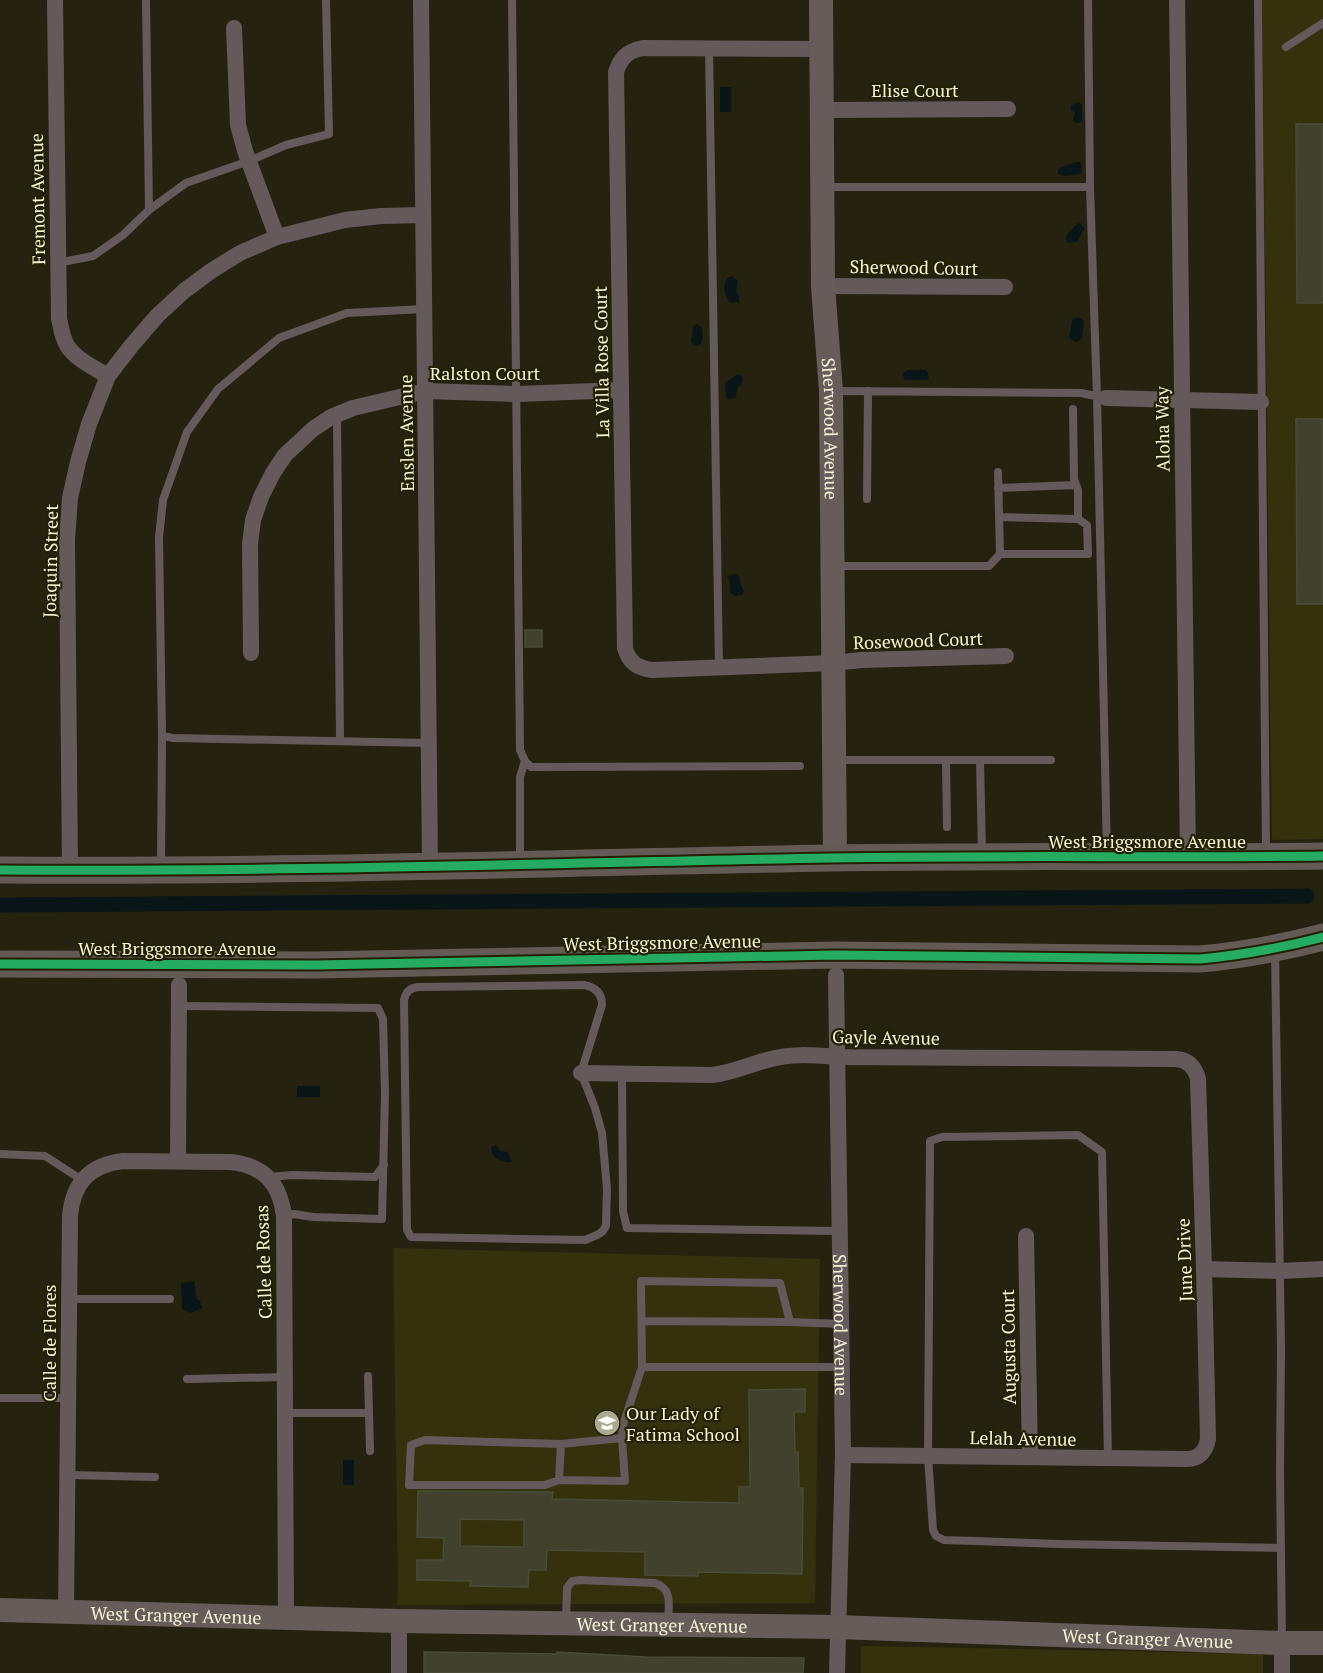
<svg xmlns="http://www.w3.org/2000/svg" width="1323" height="1673" font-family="'PT Serif',serif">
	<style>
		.built { fill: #34310d }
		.water { fill: #0a1518 }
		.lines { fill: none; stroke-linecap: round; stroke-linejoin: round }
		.canal { stroke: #0a1518; stroke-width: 15 }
		.building { fill: #40422d; stroke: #494c37; stroke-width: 1.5; fill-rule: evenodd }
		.lane { stroke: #645a5b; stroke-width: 8 }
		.street { stroke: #645a5b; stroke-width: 16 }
		.secondary { stroke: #665d5a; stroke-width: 24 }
		.primary { stroke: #635a56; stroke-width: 27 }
		.cycleway-casing { stroke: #232000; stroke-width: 13 }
		.cycleway { stroke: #26ab63; stroke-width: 9 }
		.labels { text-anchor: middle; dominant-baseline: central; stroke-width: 4.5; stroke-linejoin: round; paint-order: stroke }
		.street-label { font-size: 18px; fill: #f6f4d4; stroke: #232000 }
		.poi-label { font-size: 18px; fill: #f6f4d4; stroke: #232000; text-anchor: start }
	</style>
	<rect width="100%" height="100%" fill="#252310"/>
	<path class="built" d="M1262,0H1323V839L1272,840Z
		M393,1248L820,1259L815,1603L397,1605L398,1587Z
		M861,1646L1263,1654V1673H861Z"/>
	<path class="water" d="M720,87H731V112H720Z
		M1079,102L1082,105V121L1079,123H1075L1073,120L1075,112L1071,110V105Z
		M1076,162H1080L1082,166L1081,174L1064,176L1058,174V170L1060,168Z
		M1078,223L1082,225L1084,229L1078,241L1069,243L1067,242L1066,236Z
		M732,276L738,281L736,291L739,296V302L730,303C724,296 722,286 727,278Z
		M1078,317L1084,321L1082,338L1078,342C1067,340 1069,337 1071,328C1072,321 1071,319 1078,317Z
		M697,324C705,327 703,337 701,344L697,346L693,345L691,341L693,327Z
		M907,370H926L928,373L929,379L925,380H905L902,374Z
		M738,374L742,376L743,381L737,389L736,398L728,399L726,396L725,383Z
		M735,574C742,577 739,580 741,585C742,587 743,589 744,591L742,595L735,596L730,593V583L727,576Z
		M297,1086H320V1097H297Z
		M496,1145L500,1151L506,1152L507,1151L512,1162C502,1163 491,1159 491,1147Z
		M194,1281L197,1299L200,1301L202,1308L191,1313L182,1309L181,1283Z
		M343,1460H354V1485H343Z"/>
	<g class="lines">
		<path class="canal" d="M0,905L1307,896"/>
	</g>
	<path class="building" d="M1296,124H1323V303H1297Z
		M1296,419H1323V604H1297Z
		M525,630H542V647H525Z
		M805,1389V1412H794L795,1452H798L799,1488H803L802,1574L698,1572V1576L645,1575V1552L547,1550L546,1570H529L528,1587L470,1586L471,1581L417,1580V1560H443L444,1538L417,1537L418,1491L553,1492L552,1499L739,1503V1487H750L749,1390ZM460,1519L524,1520V1547L460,1546Z
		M424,1652L557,1654V1652L646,1657L804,1658L803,1673H424Z"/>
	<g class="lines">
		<path class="lane" d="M146,0L149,210L186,183L249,161L286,145L329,134L326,0
			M512,0L520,750L525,761L531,767L800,766
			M1088,0L1090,187L1097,397L1107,854
			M1258,0L1266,853
			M1286,47L1323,23
			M709,48L719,668
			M826,187H1090
			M57,263L93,256L123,235L149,210
			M424,309L347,313L279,338L218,389L187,432L163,500L159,537L162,735L172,738L428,743
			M834,391L1081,393L1100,397
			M337,415L340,741
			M998,488L1076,485
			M867,499L868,391
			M999,517L1078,519
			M1000,554H1088L1087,525L1078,519V490L1074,479L1073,409
			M835,566H989L1000,554L998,472
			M836,760H1051
			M946,760L947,827
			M980,760L982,852
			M520,862V777L525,761
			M161,866L162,735
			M1275,951L1281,1348L1280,1472L1282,1640
			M584,985C595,987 602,993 602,1005L581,1073L595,1108L602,1133L607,1189L606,1226L602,1232L597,1235L585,1240L411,1237L407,1230L404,1000C406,992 409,988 418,987Z
			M179,1006L378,1008L383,1019L385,1094L382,1219L313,1217L294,1214L284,1216
			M622,1074L623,1211L627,1228L840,1231
			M0,1154L45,1156L82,1180
			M269,1177L292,1175L375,1177L384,1165
			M69,1299H170
			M642,1321L790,1322
			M642,1367H842
			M368,1376L370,1451
			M187,1379L285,1377
			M0,1398H68
			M285,1413H369
			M622,1438L561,1444L425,1440L411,1445L409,1485H545L559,1480L625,1481L622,1438L623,1425L642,1367L641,1281L780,1283L790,1322L841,1324
			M1108,1458L1102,1152L1078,1135L942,1137L930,1141L928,1456L933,1530L936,1536L944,1540L1060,1544L1281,1548
			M68,1475L155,1477
			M559,1480L561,1444
			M566,1620L567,1588L572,1581L580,1580L655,1583C674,1590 668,1606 668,1622"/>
		<g class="street">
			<path d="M55,0L59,318C61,328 62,338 68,347C77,360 95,368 108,376"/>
			<path d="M421,0L430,866"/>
			<path d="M1177,0L1188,858"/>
			<path d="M234,28L238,125L245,151L277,237"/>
			<path d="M821,49L643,48C628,51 621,57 616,72L625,648C629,663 638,668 652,670L833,663L862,660L1006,656"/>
			<path d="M822,110L1008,109"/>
			<path d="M823,286L1005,287"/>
			<path d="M1106,398L1261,402"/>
			<path d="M251,653L250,544L253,520L261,497L273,473L285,455L313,429L331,417L353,408L425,391L517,394L621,390"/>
			<path d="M70,871L67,540L70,498L78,462L89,424L108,376L132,345L157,316L184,291L211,271L240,253L277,237L345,220L381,216L423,215"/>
			<path id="s1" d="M836,975L843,1455L837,1673"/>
			<path d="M581,1073L712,1075C731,1073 748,1065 767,1060C790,1053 813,1055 837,1057L1176,1059C1188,1060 1195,1067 1198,1079L1204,1269L1208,1439C1206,1451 1199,1459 1187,1459L843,1455"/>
			<path d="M178,1161L179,985"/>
			<path d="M1026,1236L1030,1457"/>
			<path d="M1204,1269L1280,1271L1323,1269"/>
			<path d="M66,1612L70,1216C73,1182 90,1165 123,1161L230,1162C263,1165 280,1183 284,1216L286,1619"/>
			<path d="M1282,1643V1673"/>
			<path d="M399,1673V1621"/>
		</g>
		<g class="secondary">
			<path id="s2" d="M821,0L823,286L831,391L835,858"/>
			<path id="s3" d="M0,1610L399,1621L837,1627L1282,1643H1323"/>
		</g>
		<path class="primary" d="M0,870C277,872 554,863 831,858C995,855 1159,858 1323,856
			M0,964L316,965L835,955L1200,959C1243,955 1281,948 1323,937"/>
		<g class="cycleway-casing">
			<path id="cycleway" d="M0,870C277,872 554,863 831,858C995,855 1159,858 1323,856
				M0,964L316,965L835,955L1200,959C1243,955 1281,948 1323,937"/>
		</g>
		<use href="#cycleway" class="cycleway"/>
	</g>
	<defs>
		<g id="school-disc" transform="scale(1.35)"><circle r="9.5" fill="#adab8f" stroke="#232000"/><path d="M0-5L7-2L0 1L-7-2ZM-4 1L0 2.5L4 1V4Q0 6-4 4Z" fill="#fff"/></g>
	</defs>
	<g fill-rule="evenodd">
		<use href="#school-disc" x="607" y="1423"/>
	</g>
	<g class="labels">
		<g class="street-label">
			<text x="915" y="90">Elise Court</text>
			<text transform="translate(37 199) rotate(-91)">Fremont Avenue</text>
			<text transform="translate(914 267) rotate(1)">Sherwood Court</text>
			<text transform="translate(601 362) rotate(-91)">La Villa Rose Court</text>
			<text x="485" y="373">Ralston Court</text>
			<text stroke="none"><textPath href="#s2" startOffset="429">Sherwood Avenue</textPath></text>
			<text transform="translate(1162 429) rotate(-91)">Aloha Way</text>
			<text transform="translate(406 433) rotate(-91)">Enslen Avenue</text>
			<text transform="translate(50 561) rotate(-89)">Joaquin Street</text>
			<text transform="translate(918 640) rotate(-2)">Rosewood Court</text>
			<text x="1147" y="841">West Briggsmore Avenue</text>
			<text transform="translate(662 942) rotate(-1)">West Briggsmore Avenue</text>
			<text x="177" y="948">West Briggsmore Avenue</text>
			<text transform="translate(886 1037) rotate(1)">Gayle Avenue</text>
			<text transform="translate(1184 1260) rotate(-92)">June Drive</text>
			<text transform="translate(263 1262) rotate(-92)">Calle de Rosas</text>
			<text stroke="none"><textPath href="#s1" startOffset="350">Sherwood Avenue</textPath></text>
			<text transform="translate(49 1343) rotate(-90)">Calle de Flores</text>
			<text transform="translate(1008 1347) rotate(-91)">Augusta Court</text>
			<text transform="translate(1023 1438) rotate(1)">Lelah Avenue</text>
			<text stroke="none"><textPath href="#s3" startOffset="176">West Granger Avenue</textPath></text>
			<text stroke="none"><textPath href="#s3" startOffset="662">West Granger Avenue</textPath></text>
			<text stroke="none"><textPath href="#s3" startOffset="1148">West Granger Avenue</textPath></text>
		</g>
		<g class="poi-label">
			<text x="626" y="1413">Our Lady of<tspan x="626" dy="21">Fatima School</tspan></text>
		</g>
	</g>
</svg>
